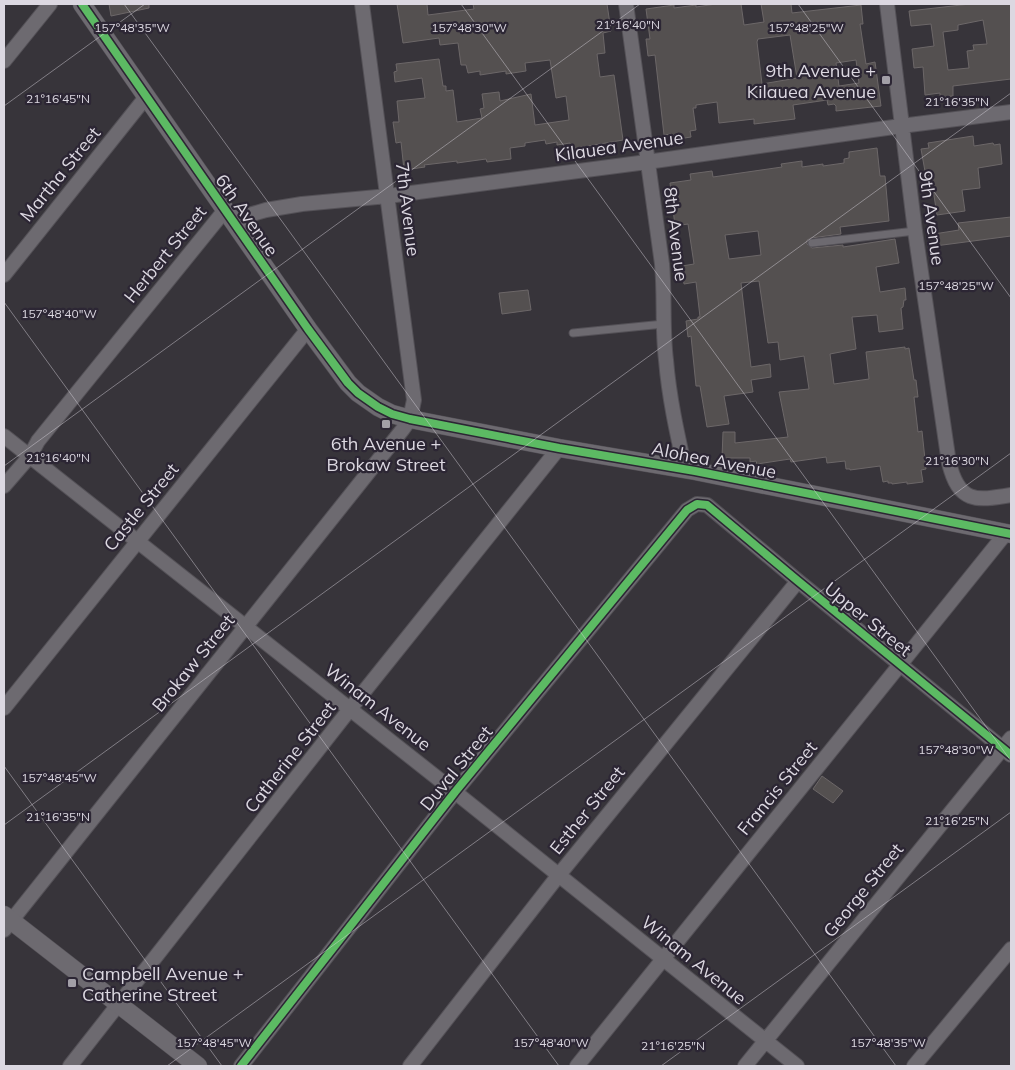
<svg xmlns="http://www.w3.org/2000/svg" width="1015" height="1070" font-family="Mulish,sans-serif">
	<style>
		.building { fill: #545050; stroke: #6c6768; fill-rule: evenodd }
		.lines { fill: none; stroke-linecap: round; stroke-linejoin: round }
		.service-casing { stroke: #545157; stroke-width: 9 }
		.minor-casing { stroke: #545157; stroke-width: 16 }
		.tertiary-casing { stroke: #545157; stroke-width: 19 }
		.service { stroke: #6d6a70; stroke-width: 7 }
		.minor { stroke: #6d6a70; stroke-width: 14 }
		.tertiary { stroke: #6d6a70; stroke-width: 18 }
		.cycleway-casing { stroke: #2c2634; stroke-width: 11 }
		.cycleway { stroke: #5cba63; stroke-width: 8 }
		.ticks { fill: none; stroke: #dcd8e1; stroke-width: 1; stroke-opacity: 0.45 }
		.poi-dot { fill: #a29fa7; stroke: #2c2634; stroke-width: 2 }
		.labels { text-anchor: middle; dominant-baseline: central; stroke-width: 4.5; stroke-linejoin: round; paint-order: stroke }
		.poi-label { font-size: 18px; fill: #dcd8e1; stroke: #2c2634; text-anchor: end }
		.street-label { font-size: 18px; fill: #dcd8e1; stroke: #2c2634 }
		.ticks-label { font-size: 12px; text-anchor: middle; fill: #dcd8e1; stroke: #2c2634; stroke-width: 4.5; stroke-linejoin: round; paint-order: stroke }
	</style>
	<rect width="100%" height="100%" fill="#37343a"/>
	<path class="building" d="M109,4H149V8L111,16Z
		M397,4H427L428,15L474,9L473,4H607L611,31L603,33L605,53L597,54L600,77L614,75L623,140L571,149L570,143L557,145V142L546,144L545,140L525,143V146L510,148L511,159L487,162L486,159L457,163V161L424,165L425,167L404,170L401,142L396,143L393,122H399L397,101L425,98L422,78L395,82L394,72L397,71L396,64L439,59L443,86H446V91L453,90L457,122L482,118L480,109L484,108L482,94L499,92L500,101L531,94L535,125L569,120L566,96L556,98L550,60L525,63L526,71L506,74V71L480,75V71L468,73L466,65H461L458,43L440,45L439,38L403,43Z
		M716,4H741L744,25L764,22L761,4H791L792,13L861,5L863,24H860L866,64L875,62L881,106L836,111V106L834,104L828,105L827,100L793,105L795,119L754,124V119L719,123L717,102L696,105V108H693L696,130L690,131L691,137L672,140L671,134L664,135L655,55L648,56L646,39H650L646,9L674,5V8L696,5V7ZM790,35L797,78L762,84L757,42L758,39ZM856,60L859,83L839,86L836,63Z
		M970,4H1011V79L953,86V96L940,97V93L925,95L923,67L914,68L912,49L934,46L931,24L911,26L909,11ZM983,20L987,44L973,45L974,50L967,51L969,68L948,70L943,32L958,30V25Z
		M973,136L974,146L993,143L994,145L1000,144L1002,164L978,168L980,188L962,190L965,211L937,215L933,189L931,190V187L928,188L921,149L929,148L928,143Z
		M877,148L880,176H885L889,221L840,227L841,234L811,238L807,240V244L812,248L843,245V247L895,239L899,263L876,267L880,292L905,288L906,300H904L903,307L901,308L903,329L879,332L877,315L852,317L856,349L830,354L834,384L869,379L866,352L905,347V349L909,348L914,380H916L918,397H914L918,432L922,431L926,469L921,470L923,482L907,484V482L892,484V483H888V481L883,482L880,466L850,470V469H846L845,461L827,463L826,457L791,462L790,459L757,464L756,461L750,462V458H722L723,432H735V443L788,437L779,392L809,389L804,356L780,360L778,342L768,343L759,281L741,283L751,367L770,364L771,377L751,380L753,392L724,396L729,424L707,427L700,386H696L691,336L688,337L686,321L698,319V317H700L696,282L684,284L682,266L694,264L688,224L675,226L670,183L691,180L690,174L712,171L713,177L782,167L781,164L802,161V167L823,164V166L844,163V159L849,158V152ZM758,231L761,255L729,259L725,235Z
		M1011,217V236L935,246L934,234L959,230L958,223Z
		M528,290L531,310L502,314L499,293Z
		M822,776L843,791L833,803L813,789Z"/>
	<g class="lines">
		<g class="service-casing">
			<path id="service" d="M812,243L915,231
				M573,333L664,324"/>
		</g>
		<g class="minor-casing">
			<path id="minor" d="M626,4L662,264C665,296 662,328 666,360C669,397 677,433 685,469
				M887,4L915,231L949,463C959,503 975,501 1011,495
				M4,61L50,4
				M232,220L266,210L302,204L388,196L647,162L901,126L1011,112
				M4,275L146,97
				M4,436L455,792L797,1066
				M4,486L30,456L38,441L225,210
				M4,708L308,329
				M4,930L403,429L410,419L414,400L362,4
				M70,1066L350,709L559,448
				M241,1066L455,792L687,510L697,504L707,505L798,581L1011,755
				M410,1066L558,876L798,581
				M577,1066L1006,533
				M745,1066L1011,738
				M914,1066L1011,949"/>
		</g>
		<g class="tertiary-casing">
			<path id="tertiary" d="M82,4L308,329L348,383L358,393L378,407L392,414L410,419L559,448L695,471L1011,534
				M4,915L198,1066"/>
		</g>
		<use href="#service" class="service"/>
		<use href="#minor" class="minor"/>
		<use href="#tertiary" class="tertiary"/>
		<g class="cycleway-casing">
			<path id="cycleway" d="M82,4L308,329L348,383L358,393L378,407L392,414L410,419L559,448L695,471L1011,534
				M241,1066L455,792L687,510L697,504L707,505L798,581L1011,755"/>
		</g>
		<use href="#cycleway" class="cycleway"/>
	</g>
	<path class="ticks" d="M124,4L896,1066M461,4L1011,761M798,4L1011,298M4,106L145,4M4,302L559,1066M4,466L640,4M4,766L222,1066M4,825L1011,93M167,1066L1011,453M661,1066L1011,812"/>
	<g class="poi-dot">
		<rect x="881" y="75" width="10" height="10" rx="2.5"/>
		<rect x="381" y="419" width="10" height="10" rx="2.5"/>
		<rect x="67" y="978" width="10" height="10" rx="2.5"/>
	</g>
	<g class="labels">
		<g class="poi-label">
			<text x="876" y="70">9th Avenue +<tspan x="876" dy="21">Kilauea Avenue</tspan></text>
			<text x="386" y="443" text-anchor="middle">6th Avenue +<tspan x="386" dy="21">Brokaw Street</tspan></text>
			<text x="82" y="973" text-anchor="start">Campbell Avenue +<tspan x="82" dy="21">Catherine Street</tspan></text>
		</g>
		<g class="street-label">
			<text transform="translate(619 146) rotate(-8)">Kilauea Avenue</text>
			<text transform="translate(60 174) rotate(-51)">Martha Street</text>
			<text transform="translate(408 209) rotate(83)">7th Avenue</text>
			<text transform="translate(247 215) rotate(55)">6th Avenue</text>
			<text transform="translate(932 218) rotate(82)">9th Avenue</text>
			<text transform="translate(676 234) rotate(83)">8th Avenue</text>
			<text transform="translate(165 254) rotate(-51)">Herbert Street</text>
			<text transform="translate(714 460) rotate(11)">Alohea Avenue</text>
			<text transform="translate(141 507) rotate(-51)">Castle Street</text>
			<text transform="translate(868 619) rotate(39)">Upper Street</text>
			<text transform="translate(193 663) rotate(-51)">Brokaw Street</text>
			<text transform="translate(378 707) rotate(38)">Winam Avenue</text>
			<text transform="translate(290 757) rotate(-52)">Catherine Street</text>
			<text transform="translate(456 768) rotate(-51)">Duval Street</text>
			<text transform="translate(777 788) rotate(-51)">Francis Street</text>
			<text transform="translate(587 810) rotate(-51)">Esther Street</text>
			<text transform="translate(863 890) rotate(-51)">George Street</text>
			<text transform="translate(694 960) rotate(39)">Winam Avenue</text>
		</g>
	</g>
	<g class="ticks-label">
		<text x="628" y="29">21°16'40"N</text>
		<text x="132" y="32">157°48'35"W</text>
		<text x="469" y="32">157°48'30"W</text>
		<text x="806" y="32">157°48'25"W</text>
		<text x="58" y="103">21°16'45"N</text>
		<text x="957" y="106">21°16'35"N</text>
		<text x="956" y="290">157°48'25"W</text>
		<text x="59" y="318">157°48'40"W</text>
		<text x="58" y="462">21°16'40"N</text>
		<text x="957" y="465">21°16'30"N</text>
		<text x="956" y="754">157°48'30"W</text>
		<text x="59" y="782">157°48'45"W</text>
		<text x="58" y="821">21°16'35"N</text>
		<text x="957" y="825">21°16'25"N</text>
		<text x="214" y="1047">157°48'45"W</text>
		<text x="551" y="1047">157°48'40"W</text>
		<text x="888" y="1047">157°48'35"W</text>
		<text x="673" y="1050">21°16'25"N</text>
	</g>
	<rect width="1015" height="1070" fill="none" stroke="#dcd8e1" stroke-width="10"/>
</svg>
